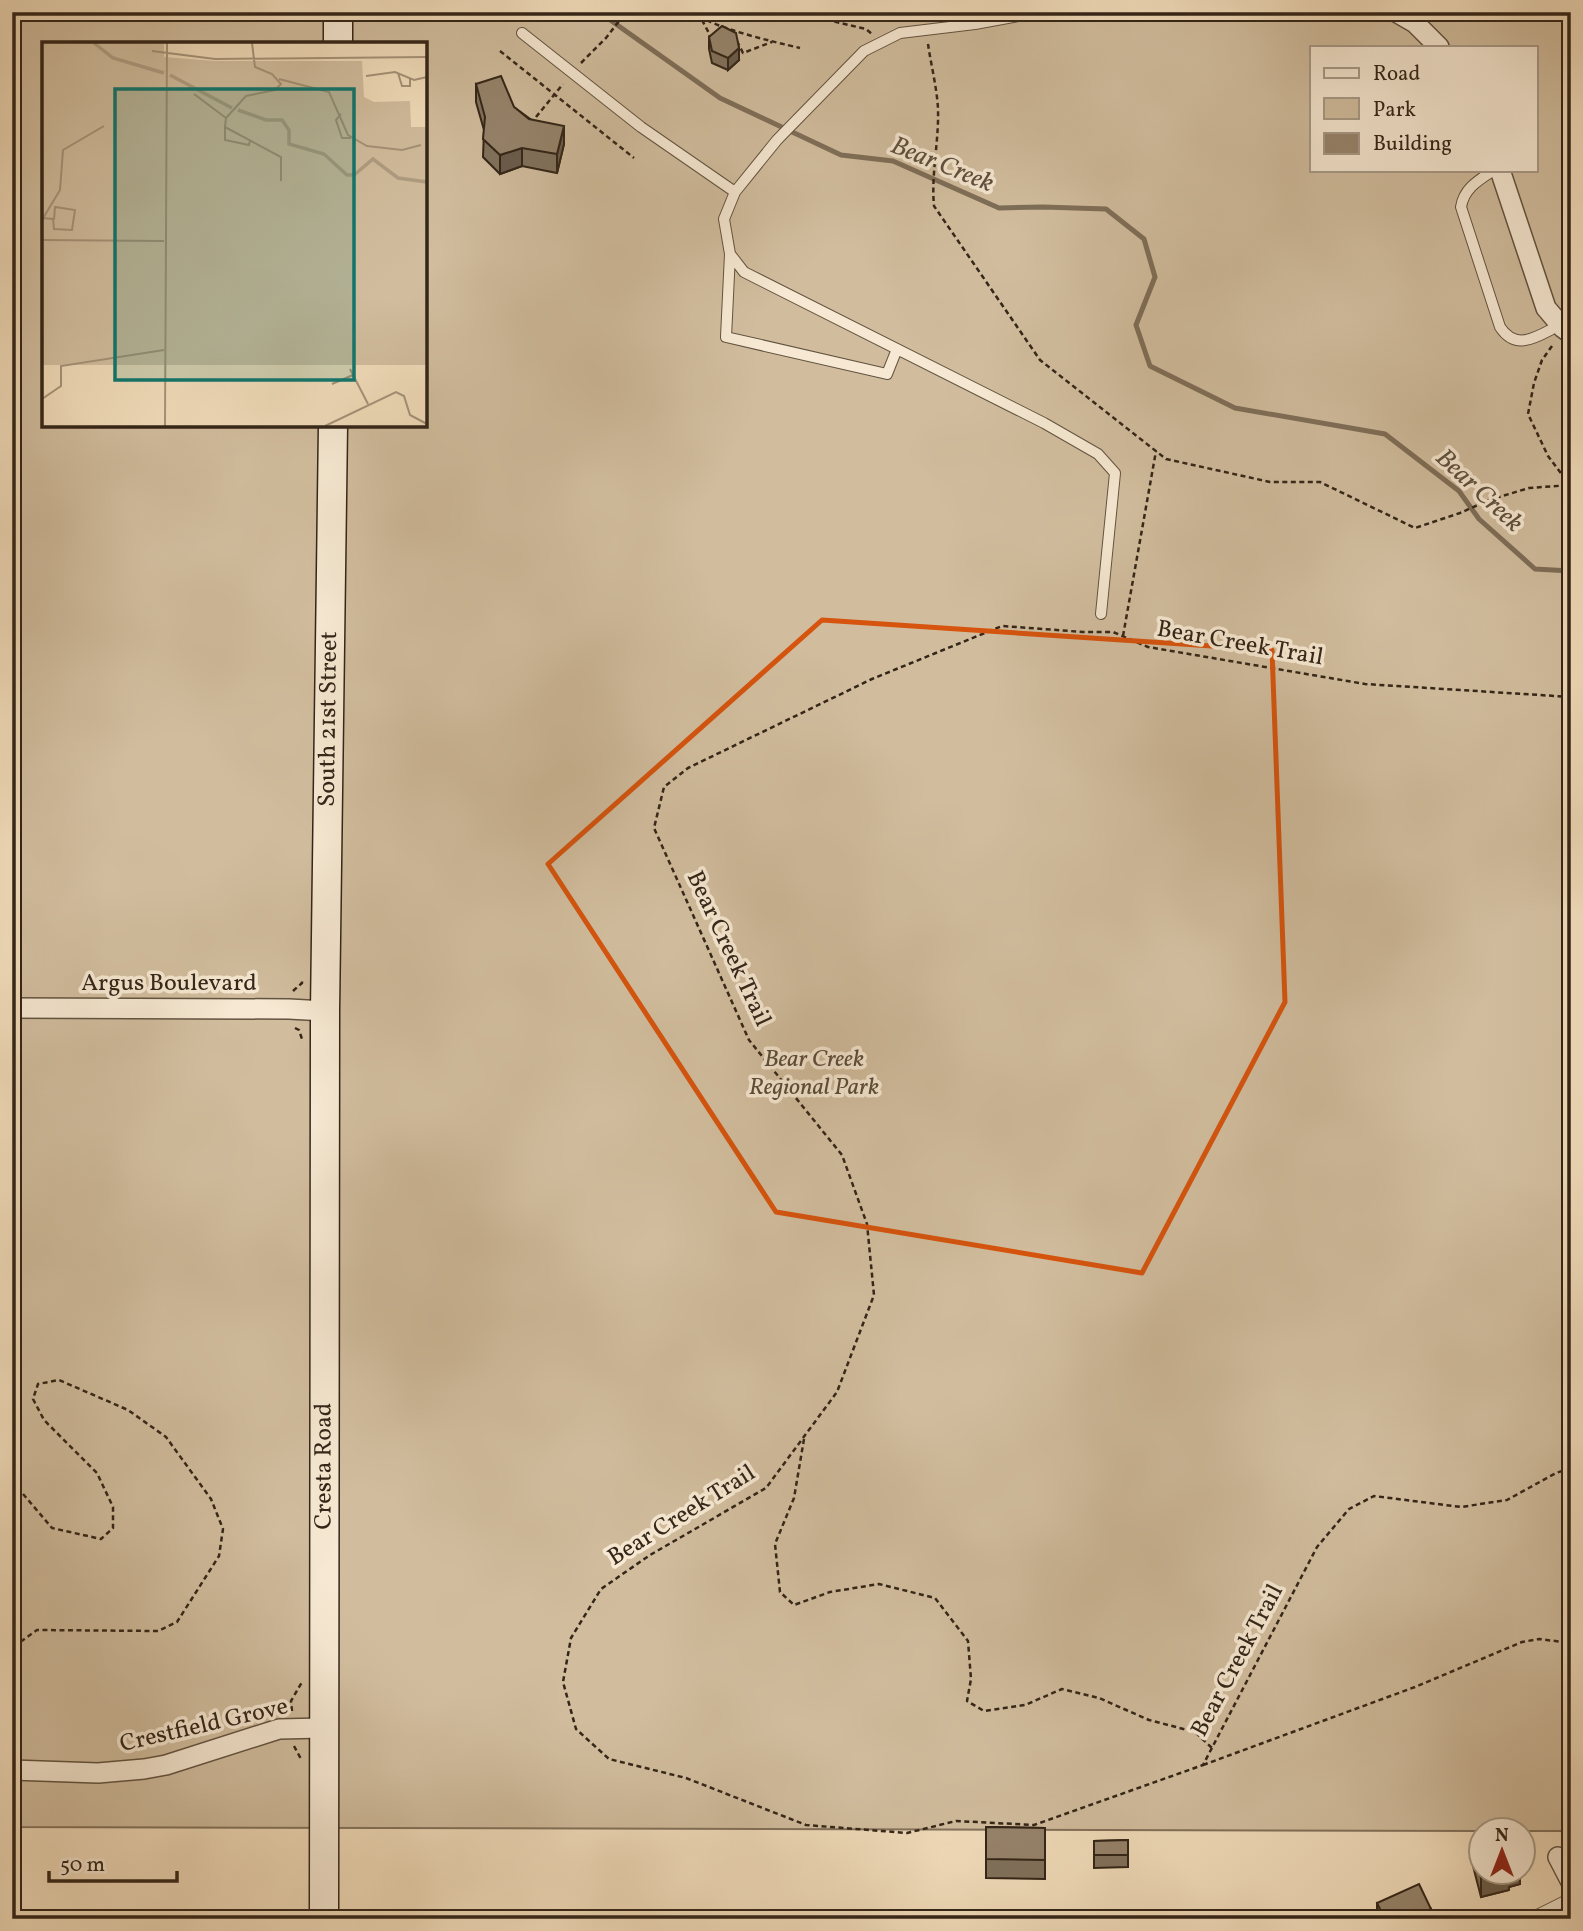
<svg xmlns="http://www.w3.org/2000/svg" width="1583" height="1931" font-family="Vollkorn,serif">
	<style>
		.green { fill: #d1bd9e; stroke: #82715b; stroke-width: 2; fill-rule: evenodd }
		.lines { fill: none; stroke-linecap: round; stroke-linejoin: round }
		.stream { stroke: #7e6e58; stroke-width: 5 }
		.lane-casing { stroke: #625340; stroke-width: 12 }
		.street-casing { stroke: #625340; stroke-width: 22 }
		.secondary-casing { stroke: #332518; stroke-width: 31 }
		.path { stroke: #332518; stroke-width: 2.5; stroke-dasharray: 5 3.5; stroke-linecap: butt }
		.lane { stroke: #f6e8d2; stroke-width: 10 }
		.street { stroke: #f6e8d2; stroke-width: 19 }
		.secondary { stroke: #f6e8d2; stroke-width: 28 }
		.wall { fill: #81725d; stroke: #332518; stroke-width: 2 }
		.shaded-wall { fill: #695c4c; stroke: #332518; stroke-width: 2 }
		.building { fill: #96846c; stroke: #332518; stroke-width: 2 }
		.marked { fill: none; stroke: #d6540d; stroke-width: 5; stroke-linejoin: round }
		.labels { text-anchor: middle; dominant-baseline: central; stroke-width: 7; stroke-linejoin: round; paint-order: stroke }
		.street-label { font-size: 24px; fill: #332518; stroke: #f6e8d2 }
		.park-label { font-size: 24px; font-style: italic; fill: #5a4b3a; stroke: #f6e8d2 }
		.water-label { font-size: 26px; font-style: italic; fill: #5f4f3d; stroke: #f6e8d2 }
		.inset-river { fill: none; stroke: #b09e83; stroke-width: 3.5 }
		.inset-road { fill: none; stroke: #a59379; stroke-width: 2 }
		.view { fill: #0f766e; fill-opacity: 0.15; stroke: #0f766e; stroke-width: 3.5 }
		.inset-edge { fill: none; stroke: #332518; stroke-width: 3.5 }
	</style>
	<rect width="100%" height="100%" fill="#f1dcba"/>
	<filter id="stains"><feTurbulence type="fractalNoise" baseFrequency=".00286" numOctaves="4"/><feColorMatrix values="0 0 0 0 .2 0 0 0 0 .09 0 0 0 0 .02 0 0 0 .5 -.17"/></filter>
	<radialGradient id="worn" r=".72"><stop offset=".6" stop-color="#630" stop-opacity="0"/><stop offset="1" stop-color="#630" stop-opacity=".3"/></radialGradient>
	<path class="green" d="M12,12H1571V1831H1524V1829H1482L1481,1831L12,1827ZM44,44H425V425H44ZM1312,47H1536V170H1312Z"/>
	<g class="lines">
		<path class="stream" d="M599,12L720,98L841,155L893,161L999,208L1043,207L1106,209L1144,239L1155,277L1136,325L1150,366L1235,408L1385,434L1459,491L1479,519L1535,569L1571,571"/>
		<g class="lane-casing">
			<path id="lane" d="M522,33L641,127L735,192
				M1494,170C1479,180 1464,188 1461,207L1500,327C1517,353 1539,335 1560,325
				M730,254L724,219L735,192L777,140L864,51L900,33L975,24L1040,12
				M897,349L887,374L726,337L730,254L744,272L1044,423L1098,454L1115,473L1101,614
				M1529,1919L1571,1898"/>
		</g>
		<g class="street-casing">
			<path id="street" d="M1396,12L1415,23L1439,47
				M1500,170L1546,308L1563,328L1571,334
				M12,1008L289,1009L325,1011
				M12,1770L98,1773L144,1769L166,1765L279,1729L323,1728
				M1558,1857L1571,1882"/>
		</g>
		<g class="secondary-casing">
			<g id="secondary">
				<path d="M338,44V12"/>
				<path id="s1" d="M324,1919L325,1011L333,425"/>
			</g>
		</g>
		<path class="path" d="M692,12C716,29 771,41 800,48
			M793,12L866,29L872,34
			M702,20L712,39
			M737,41L743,53L772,42
			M928,44C931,65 937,88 938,109C939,142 931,174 934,206L1040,360L1166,459L1270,482H1320L1415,528L1460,513L1489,500L1529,488L1571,485
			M500,51L634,158
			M581,63L606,38L626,12
			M536,117L563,84
			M1552,346L1542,360L1534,383L1528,414L1548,456L1569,484
			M1123,636L1156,451
			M1571,697L1365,684L1148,647L1113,632H1083L1002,626L872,679L688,768L664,787L654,828L749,1040L842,1155L867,1224L874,1295L837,1392L766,1488L650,1555L601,1589L571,1638L563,1682L576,1729L609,1759L686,1778L806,1825L907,1833L956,1821L1034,1825L1203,1765L1317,1547L1349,1509L1374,1496L1461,1507L1507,1500L1556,1473L1571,1468
			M293,991L302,983V981
			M295,1028L299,1030L302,1039
			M804,1439L794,1498L775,1544L780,1592L794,1605L830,1592L879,1584L935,1598L968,1641L971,1679L967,1701L984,1711L1025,1705L1062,1689L1099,1698L1149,1720L1195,1732L1212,1748
			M12,1481L52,1528L101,1539L113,1528V1507L97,1473L44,1420L33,1399L38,1384L59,1380L128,1410L166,1437L211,1499L223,1529L219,1556L177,1622L158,1631L37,1630L16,1645L12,1652
			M292,1711L291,1701L302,1682
			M294,1746L301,1759
			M1203,1765L1415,1687L1522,1642L1539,1639L1571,1643"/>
		<use href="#lane" class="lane"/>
		<use href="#street" class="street"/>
		<use href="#secondary" class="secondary"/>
	</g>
	<path class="wall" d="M709,37L739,60L728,70L712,63L709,49Z
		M476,84L514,107L564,144L557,173L522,166L500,174L483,157L484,130L476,102Z
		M986,1827L1045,1828V1879L986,1878Z
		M1128,1840V1867L1094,1868V1841Z
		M1472,1843L1520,1872V1884L1509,1887V1890L1481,1897L1472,1862Z
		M1377,1903L1431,1919L1377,1917Z"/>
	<path class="shaded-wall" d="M739,48V60L728,70V58Z
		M564,126V144L557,173V154Z
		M522,148V166L500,174V155Z
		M1507,1872H1520V1884L1509,1887V1890L1481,1897V1878Z
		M1431,1909V1919H1409Z"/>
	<path class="building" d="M722,26L736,33L739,48L728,58L712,51L709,37Z
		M501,76L514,107L529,119L564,126L557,154L522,148L500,155L483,139L485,117L476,84Z
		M986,1827L1045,1828V1860L986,1859Z
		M1128,1840V1855H1094V1841Z
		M1481,1841V1872H1507L1481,1878L1472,1843Z
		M1419,1884L1431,1909L1409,1919H1376V1918L1383,1915L1377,1903Z"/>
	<path class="marked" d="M822,620L1272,650L1285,1002L1142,1273L776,1212L548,864Z"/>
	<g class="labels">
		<g class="street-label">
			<text transform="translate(1240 644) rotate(10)">Bear Creek Trail</text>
			<text stroke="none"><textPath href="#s1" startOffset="1200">South 21st Street</textPath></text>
			<text transform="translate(728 949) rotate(65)">Bear Creek Trail</text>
			<text x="169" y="984">Argus Boulevard</text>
			<text stroke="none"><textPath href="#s1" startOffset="453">Cresta Road</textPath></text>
			<text transform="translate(682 1516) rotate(-32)">Bear Creek Trail</text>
			<text transform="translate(1238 1661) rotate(-62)">Bear Creek Trail</text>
			<text transform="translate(204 1726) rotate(-13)">Crestfield Grove</text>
		</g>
		<g class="park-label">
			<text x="814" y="1060">Bear Creek<tspan x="814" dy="28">Regional Park</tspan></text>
		</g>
		<g class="water-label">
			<text transform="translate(942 165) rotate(22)">Bear Creek</text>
			<text transform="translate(1479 491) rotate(43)">Bear Creek</text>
		</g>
	</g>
	<g transform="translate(42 42)">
		<rect width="385" height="385" fill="#f1dcba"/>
		<path d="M0,1H122V15L173,19H320L322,55L332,60L368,59L369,85H385V323H0Z" fill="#d1bd9e"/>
		<path class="inset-river" d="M52,1L71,16L122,31M128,33L190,66M196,68L224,78H240L247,88V102L282,112L305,133H312L331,117L356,136L385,140"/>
		<path class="inset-road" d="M110,9L173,17L385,15M356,31L360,44H368V36M324,34L353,30L372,38L385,35M237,37L287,50L306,93L325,104L360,108L379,103M152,52L184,76M299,72L294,78L300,96H309M183,85L184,76L204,54L233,48L239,42L230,32L213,25L210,1M208,99L207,103L183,98V85L239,115V139M0,176L11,177L12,187L30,188L33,168L13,165L12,178M0,178L18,148L21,108L62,84M0,198L122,199M308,327L326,362M290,342L311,333M0,357L19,344V324L122,308M123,384L125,1M283,384L354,350L362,354L368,373L385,382"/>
		<path class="view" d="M73,47H312V338H73Z"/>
		<rect width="385" height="385" class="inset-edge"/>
	</g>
	<rect width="1583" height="1931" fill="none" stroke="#f1dcba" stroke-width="42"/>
	<rect x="14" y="14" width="1555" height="1903" fill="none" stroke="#332518" stroke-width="3.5"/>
	<rect x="21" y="21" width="1541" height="1889" fill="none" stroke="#332518" stroke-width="2"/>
	<rect x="1310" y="46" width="228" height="126" fill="#f6e8d2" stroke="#a89a88" stroke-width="2"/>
	<rect x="1324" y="68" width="35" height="10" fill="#f6e8d2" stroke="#a89a88" stroke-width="2"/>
	<text x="1373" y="80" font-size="21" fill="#332518">Road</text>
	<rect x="1324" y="98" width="35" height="21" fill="#d1bd9e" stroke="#a89a88" stroke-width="2"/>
	<text x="1373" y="116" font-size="21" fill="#332518">Park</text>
	<rect x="1324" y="133" width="35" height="21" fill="#96846c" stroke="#a89a88" stroke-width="2"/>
	<text x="1373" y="150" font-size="21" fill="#332518">Building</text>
	<g transform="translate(1502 1851)"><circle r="33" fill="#f6e8d2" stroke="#a89a88" stroke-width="2"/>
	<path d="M0-5L12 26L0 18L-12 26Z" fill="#8f2418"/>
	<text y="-10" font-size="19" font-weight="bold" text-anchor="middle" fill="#332518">N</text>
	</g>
	<path d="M49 1871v10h128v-10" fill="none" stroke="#332518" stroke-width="3.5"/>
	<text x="60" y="1871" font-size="21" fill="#332518" stroke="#f6e8d2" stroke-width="5" paint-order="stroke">50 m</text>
	<rect width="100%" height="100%" filter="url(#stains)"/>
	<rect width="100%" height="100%" fill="url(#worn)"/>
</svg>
